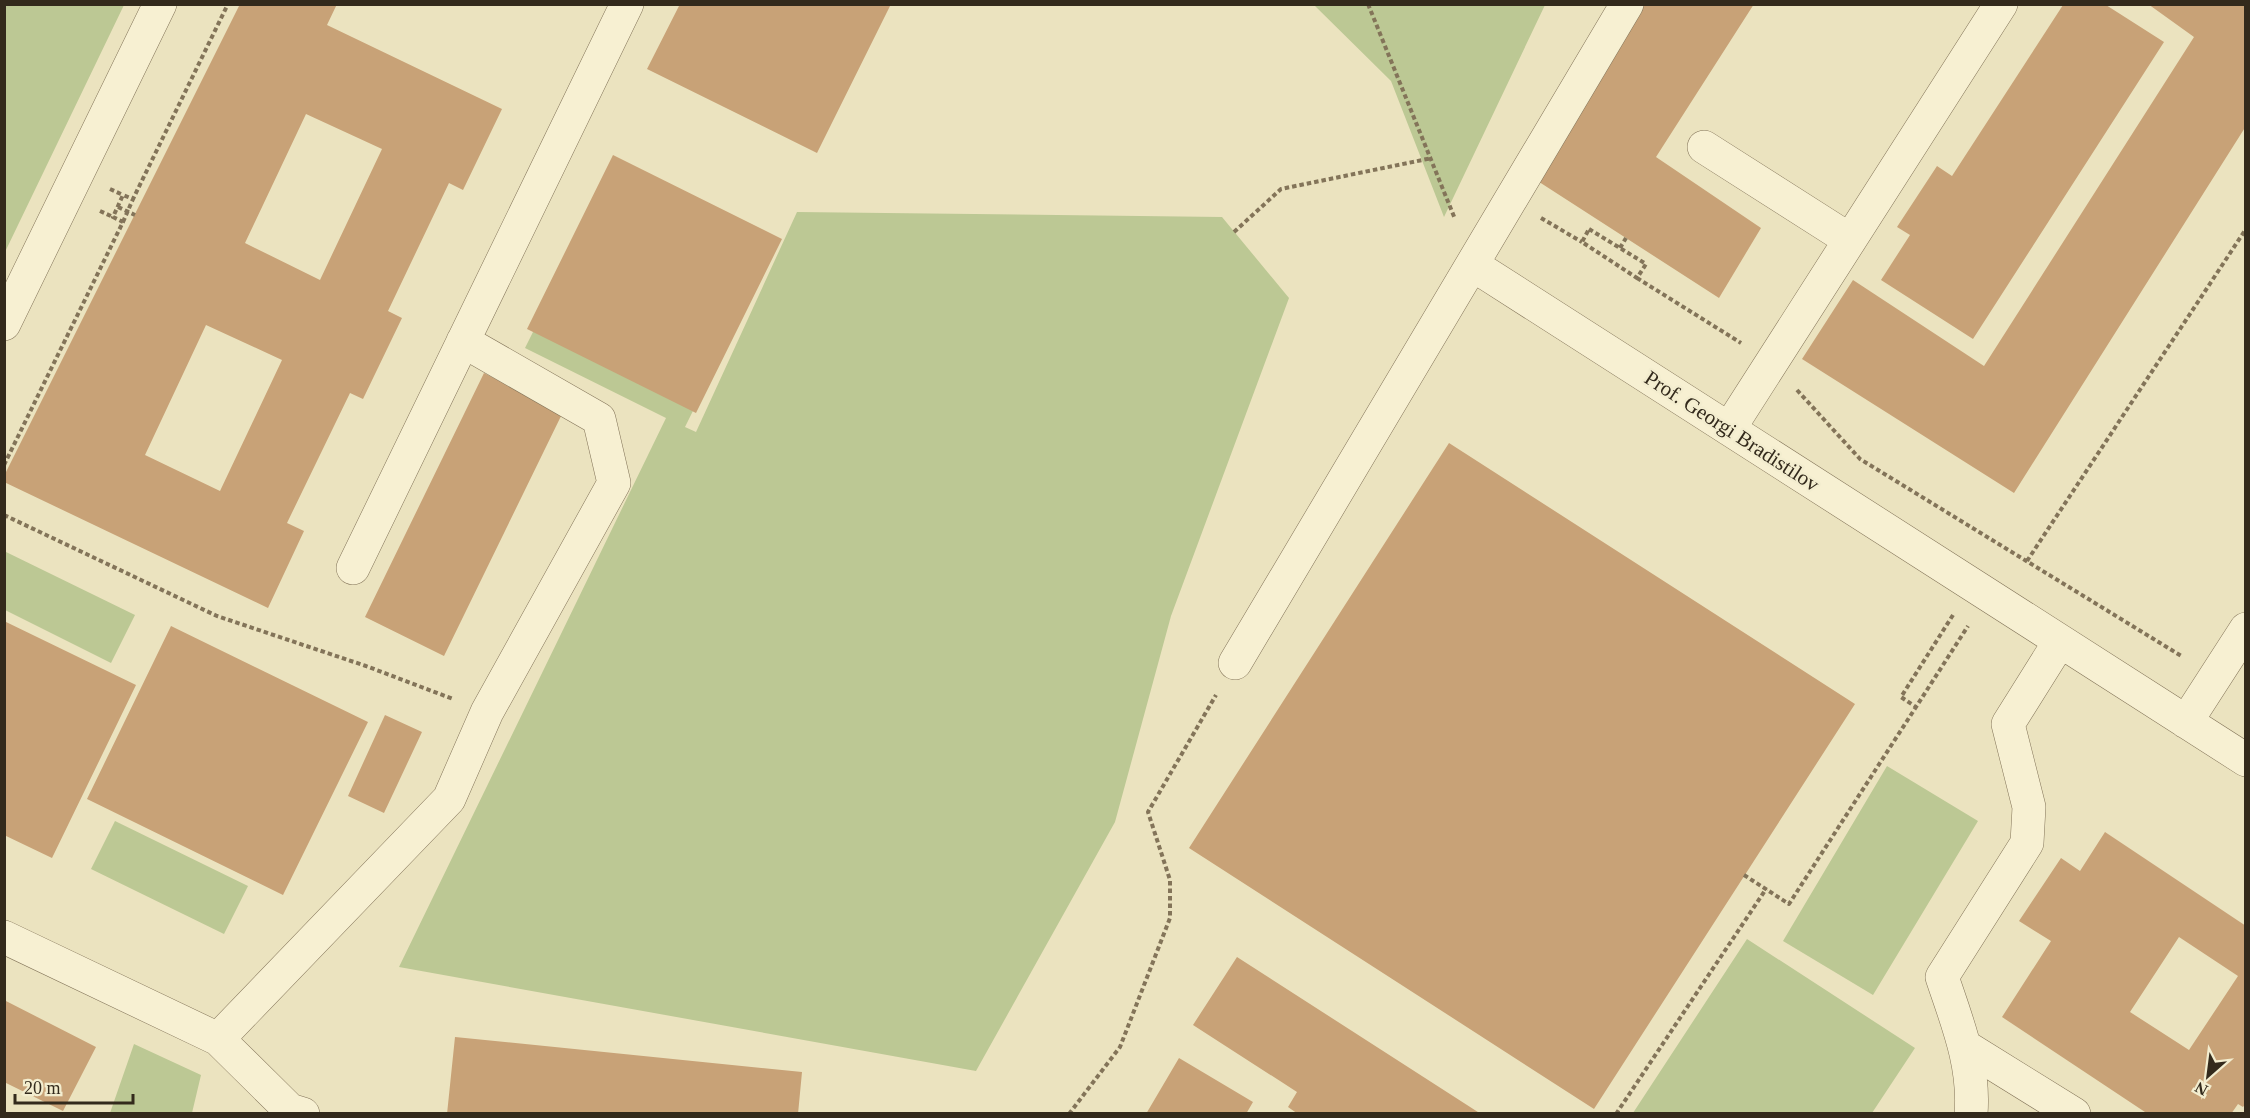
<svg xmlns="http://www.w3.org/2000/svg" width="2250" height="1118" font-family="'Times New Roman',serif">
	<style>
		.green { fill: #bcc894 }
		.building { fill: #c8a277; fill-rule: evenodd }
		.lines { fill: none; stroke-linecap: round; stroke-linejoin: round }
		.minor-casing { stroke: #837459; stroke-width: 34 }
		.path { stroke: #837459; stroke-width: 4; stroke-dasharray: 4.5 3; stroke-linecap: butt }
		.minor { stroke: #f7f0d2; stroke-width: 33 }
		.labels { text-anchor: middle; dominant-baseline: central; stroke-width: 5; stroke-linejoin: round; paint-order: stroke }
		.street-label { font-size: 21px; fill: #332a1c; stroke: #f3edcf }
	</style>
	<rect width="100%" height="100%" fill="#ebe3bf"/>
	<path class="green" d="M5,4L124,5L5,252L4,5Z
		M1314,5H1545L1444,217L1391,81Z
		M616,166L775,245L685,427L696,432L797,212L1222,217L1289,298L1171,616L1115,822L976,1071L399,967L666,418L525,348Z
		M4,551L135,615L111,663L5,610Z
		M1887,766L1978,821L1873,995L1783,941Z
		M115,821L248,886L224,934L91,869Z
		M1747,939L1915,1048L1872,1113H1633Z
		M134,1044L201,1075L192,1113H110Z"/>
	<path class="building" d="M240,4H337L327,25L502,109L463,190L449,183L388,311L402,318L363,399L350,393L287,523L304,531L268,608L4,482V476ZM306,114L382,149L320,280L245,243ZM206,325L282,360L220,491L145,455Z
		M680,4H891L817,153L647,69Z
		M1637,4H1754L1656,157L1761,228L1719,298L1533,178Z
		M2148,4H2246V126L2014,493L1802,359L1853,280L1984,366L2194,37Z
		M2063,5H2106L2164,42L1973,339L1881,280L1910,235L1897,227L1937,166L1952,176Z
		M613,155L782,239L696,413L527,329Z
		M484,373L563,412L444,656L365,617Z
		M1449,443L1855,704L1594,1109L1189,848Z
		M4,621L136,685L52,858L4,835Z
		M171,626L368,722L283,895L87,799Z
		M385,715L422,732L384,813L348,796Z
		M2105,832L2246,926V1103L2243,1107L2238,1104L2231,1114H2148L2002,1017L2051,941L2019,921L2061,858L2080,871ZM2179,937L2238,976L2189,1050L2130,1012Z
		M1237,957L1481,1114H1298L1288,1107L1297,1092L1193,1025Z
		M4,1000L96,1047L63,1111L4,1082Z
		M455,1037L802,1072L798,1114H447Z
		M1179,1058L1253,1102L1246,1114H1146Z"/>
	<g class="lines">
		<g class="minor-casing">
			<path id="minor" d="M1704,147L1850,240
				M1473,265L2246,760
				M4,324L160,4
				M1729,429L2001,4
				M353,568L627,4
				M1235,663L1627,4
				M2186,722L2246,629
				M4,937L218,1039L290,1110L303,1114
				M218,1039L449,799L487,712L614,483L599,419L463,341
				M1966,1047L2074,1114
				M1971,1114C1975,1065 1957,1022 1942,977L2027,843L2029,807L2008,724L2060,641"/>
		</g>
		<path class="path" d="M1368,4L1455,219
			M110,189L123,195
			M118,207L135,215
			M100,211L113,217
			M1541,218L1582,242
			M123,222L133,199
			M1589,229L1646,264L1637,278L1582,242Z
			M1234,232L1281,189L1432,158
			M1620,248L1626,238
			M1637,278L1741,343
			M1797,390L1860,459L2183,657
			M4,465L123,222L113,217L123,195L133,199L228,4
			M4,515L217,616L366,666L453,699
			M2027,561L2246,229
			M1953,615L1901,697L1916,707L1968,626
			M1744,875L1789,904L1916,707
			M1069,1114L1120,1047L1170,918V880L1148,812L1216,695
			M1616,1114L1766,889"/>
		<use href="#minor" class="minor"/>
	</g>
	<g class="labels">
		<g class="street-label">
			<text transform="translate(1732 431) rotate(33)">Prof. Georgi Bradistilov</text>
		</g>
	</g>
	<rect width="2250" height="1118" fill="none" stroke="#332a1c" stroke-width="12"/>
	<g transform="translate(2208 1076) rotate(208)" stroke="#f3edcf" stroke-width="4.5" paint-order="stroke">
	<path d="M0-4.5L10 22L0 15L-10 22Z" fill="#332a1c"/>
	<text y="-9" font-size="16" font-weight="bold" text-anchor="middle" fill="#332a1c">N</text>
	</g>
	<path d="M15 1094v9h118v-9" fill="none" stroke="#332a1c" stroke-width="3"/>
	<text x="24" y="1094" font-size="18" fill="#332a1c" stroke="#f3edcf" stroke-width="4.5" paint-order="stroke">20 m</text>
</svg>
